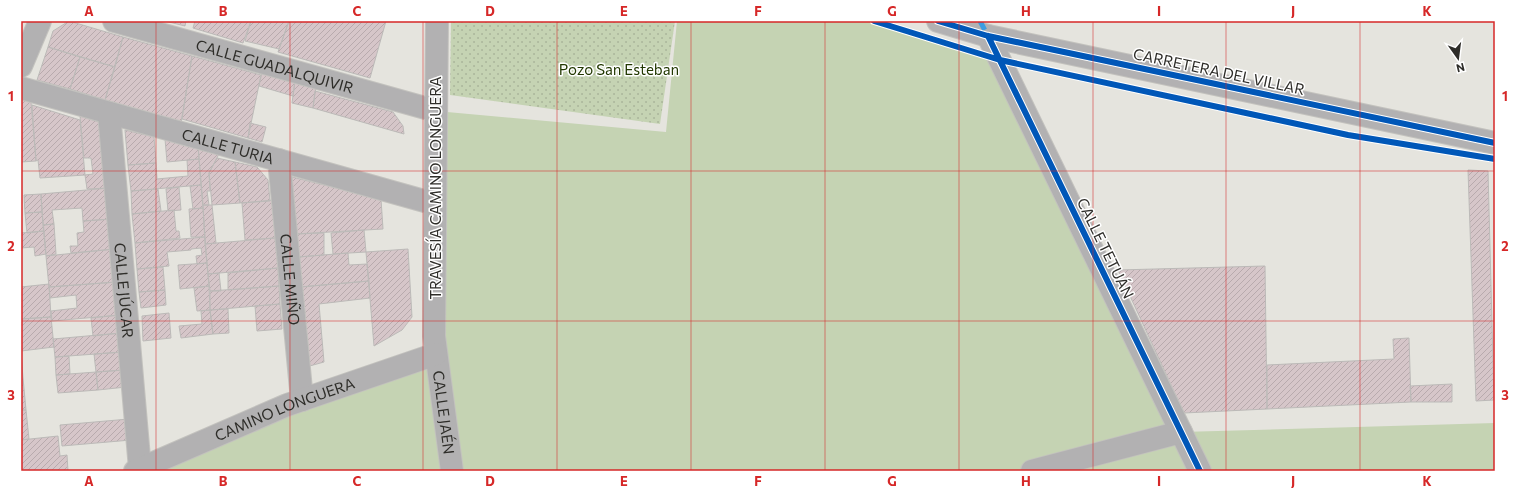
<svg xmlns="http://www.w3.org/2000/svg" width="1516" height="492" font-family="Commissioner,sans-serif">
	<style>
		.green { fill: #c5d3b3 }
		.park { fill: url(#park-dots) }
		.building { fill: url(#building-hatch); stroke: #bcbab8 }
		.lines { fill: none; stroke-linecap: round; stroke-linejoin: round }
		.minor-casing { stroke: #c3c2be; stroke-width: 24 }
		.minor { stroke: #b2b1b2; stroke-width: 22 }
		.quiet { stroke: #3d9de1; stroke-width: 5; stroke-dasharray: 10 5; stroke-linecap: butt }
		.cycleway-casing { stroke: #fff; stroke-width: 8 }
		.cycleway { stroke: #0057b8; stroke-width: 6 }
		.grid { fill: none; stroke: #d62828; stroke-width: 1; stroke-opacity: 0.55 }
		.labels { text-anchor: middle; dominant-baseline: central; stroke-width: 3; stroke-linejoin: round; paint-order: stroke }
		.street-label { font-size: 15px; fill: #2e2d29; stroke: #fff }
		.park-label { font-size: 15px; fill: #223801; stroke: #fff }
		.neatline { fill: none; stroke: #d62828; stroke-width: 1.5 }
		.grid-label { font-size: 13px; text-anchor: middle; font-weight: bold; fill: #d62828 }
	</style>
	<defs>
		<pattern id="park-dots" width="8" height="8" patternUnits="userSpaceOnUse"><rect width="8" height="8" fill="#c5d3b3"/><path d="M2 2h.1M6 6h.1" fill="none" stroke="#aab59a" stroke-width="1.8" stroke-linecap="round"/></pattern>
		<pattern id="building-hatch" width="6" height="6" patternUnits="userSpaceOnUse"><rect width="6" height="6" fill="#d6c6c9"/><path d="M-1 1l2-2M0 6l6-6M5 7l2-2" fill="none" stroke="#b8aaad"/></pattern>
	</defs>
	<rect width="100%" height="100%" fill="#e5e4de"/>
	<path class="green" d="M677,21H868L1000,60L1181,432L1495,423V471H141L436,354V111L666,132Z"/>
	<path class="park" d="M451,21H675L660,124L450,95Z"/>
	<path class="building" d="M69,21L123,37L115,67L48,47L53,31Z
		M165,21H186L185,26Z
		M195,21H251L243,43L193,28Z
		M251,21H289L279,49L245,41Z
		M289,21H386L370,78L278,52Z
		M123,37L192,56L181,123L105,100Z
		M48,47L80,57L70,89L37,80Z
		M192,56L261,75L248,138L182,119Z
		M80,57L115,67L105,100L70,89Z
		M262,72L295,81L293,96L259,86Z
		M295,81L316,86L313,108L292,103Z
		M315,91L393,112L403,126L404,134L313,108Z
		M21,99L31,102L36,161L21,162Z
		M32,105L80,120L85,175L40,178L38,160L36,161Z
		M80,116L102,123L109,188L87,189L85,175L93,174L91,158H84Z
		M250,123L266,127L262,142L248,138Z
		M125,130L154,137L156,163L128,165Z
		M165,139L198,146L199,159L167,162Z
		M198,146L219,154L209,173L210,191H207L209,205H203Z
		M217,158L235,162L240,203L212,205L209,173Z
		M199,159L201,185L131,191L128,165L156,163L157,179L188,176L187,160Z
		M235,162L257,167L268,180L270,201L240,203Z
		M1468,170L1488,171L1494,400L1476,401Z
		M292,177L381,199L383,229L295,234Z
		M201,185L203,208L193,209L190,186Z
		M179,187L181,210L168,211L166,189Z
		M109,188L112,219L83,221L82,208L52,210L54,224L43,225L41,194Z
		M158,189L161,211L132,214L131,191Z
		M41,194L42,212L25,213L24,195Z
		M273,200L275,238L245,240L242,203Z
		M203,205H212L216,243L205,244Z
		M203,208L205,237H191L189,209Z
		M174,210L176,231H179L180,238L135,243L132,214Z
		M42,212L44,231L27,233L25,213Z
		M112,219L115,249L71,253L70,246H78L77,233L84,232L83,221Z
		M54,224L56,254L46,256L43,225Z
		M364,230L366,252L333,254L331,233Z
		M44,231L46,254L35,256L34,247L21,248V233Z
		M324,233V255L298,257L295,234Z
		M205,237L207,263L197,264L196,256L202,255L201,248L191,249V250L167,252L169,266L137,269L135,243Z
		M275,238L278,268L208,274L205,244Z
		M115,249L117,282L49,287L46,256Z
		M408,249L412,317L402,330L374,346L366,252Z
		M348,253L349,265L367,264L369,281L300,287L298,257Z
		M207,263L209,286L180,289L178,265Z
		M1265,266L1267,409L1184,413L1118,270Z
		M163,267L165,290L139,292L137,269Z
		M278,268L279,286L228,290V273Z
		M219,273L221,291H210L208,274Z
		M369,281L370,298L319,304L324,362L306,367L300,287Z
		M117,282L120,315L52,321L51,311L77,308L76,295L50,298L49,287Z
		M49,284L51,317L21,319V287Z
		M209,286L210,310L197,311L194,288Z
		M279,286L280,304L210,310V291Z
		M165,290L166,305L141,308L139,292Z
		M280,304L282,329L257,331L255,306Z
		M228,309L229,333L213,334L210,310Z
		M210,310L213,334L181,338L179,326L202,324L201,311Z
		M169,313L171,338L143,341L142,316Z
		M120,315L121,333L93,336L91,318Z
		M51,317L54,347L21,351V319Z
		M121,333L123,352L55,357L53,339Z
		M1409,338L1411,402L1267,409V365L1394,359L1393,339Z
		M21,351L23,378L21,379Z
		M123,352L124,370L96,372L94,354Z
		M69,356L70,374L56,375L55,357Z
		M124,370L126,387L98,390L96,372Z
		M96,372L98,390L58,393L56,375Z
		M23,378L26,410H21V379Z
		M1452,384V402H1411L1410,386Z
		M21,410H26L29,439L21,440Z
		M129,419L131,440L62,446L60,425Z
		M58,436L60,456L67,455L68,471H21V440Z"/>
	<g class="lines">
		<g class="minor-casing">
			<g id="minor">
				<path id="s1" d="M114,21L436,111"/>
				<path id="s2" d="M437,21L434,336L452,471"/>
				<path d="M938,21L988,36L1495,143"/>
				<path d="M988,36L1200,471"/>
				<path d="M21,66L40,21"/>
				<path id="s3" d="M21,88L435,204"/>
				<path id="s4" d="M109,113L140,469"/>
				<path id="s5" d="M279,160L302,400"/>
				<path id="s6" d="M135,471L287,405L436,354"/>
				<path d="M1032,471L1181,432"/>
			</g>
		</g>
		<use href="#minor" class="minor"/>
		<path class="quiet" d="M980,21L988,36"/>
		<g class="cycleway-casing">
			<path id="cycleway" d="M874,21L1000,60L1348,135L1495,159
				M938,21L988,36L1495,143
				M988,36L1200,471"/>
		</g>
		<use href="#cycleway" class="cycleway"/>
	</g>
	<path class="grid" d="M156,21V471M290,21V471M423,21V471M557,21V471M691,21V471M825,21V471M959,21V471M1093,21V471M1226,21V471M1360,21V471M21,171H1495M21,321H1495"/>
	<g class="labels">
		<g class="street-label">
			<text stroke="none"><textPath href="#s1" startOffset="167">CALLE GUADALQUIVIR</textPath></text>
			<text transform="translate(1219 71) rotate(12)">CARRETERA DEL VILLAR</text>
			<text stroke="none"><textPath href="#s3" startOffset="215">CALLE TURIA</textPath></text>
			<text transform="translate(435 188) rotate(-90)">TRAVESÍA CAMINO LONGUERA</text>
			<text transform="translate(1106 248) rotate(64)">CALLE TETUÁN</text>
			<text stroke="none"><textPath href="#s5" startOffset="120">CALLE MIÑO</textPath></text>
			<text stroke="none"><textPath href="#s4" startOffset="178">CALLE JÚCAR</textPath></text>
			<text stroke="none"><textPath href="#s6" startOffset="162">CAMINO LONGUERA</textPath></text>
			<text stroke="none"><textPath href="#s2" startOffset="392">CALLE JAÉN</textPath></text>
		</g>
		<g class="park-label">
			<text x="619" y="69">Pozo San Esteban</text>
		</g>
	</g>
	<rect width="1516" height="492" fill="none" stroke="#ffffff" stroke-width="44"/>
	<g transform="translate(1458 58) rotate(166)" stroke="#ffffff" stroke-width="3" paint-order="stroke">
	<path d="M0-3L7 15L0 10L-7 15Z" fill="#2e2d29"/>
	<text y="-6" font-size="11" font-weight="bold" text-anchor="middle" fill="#2e2d29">N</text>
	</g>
	<rect x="22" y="22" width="1472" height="448" class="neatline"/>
	<g class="grid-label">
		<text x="89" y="16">A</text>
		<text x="223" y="16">B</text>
		<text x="357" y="16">C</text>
		<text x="490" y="16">D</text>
		<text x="624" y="16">E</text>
		<text x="758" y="16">F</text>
		<text x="892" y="16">G</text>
		<text x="1026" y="16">H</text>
		<text x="1159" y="16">I</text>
		<text x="1293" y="16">J</text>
		<text x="1427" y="16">K</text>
		<text x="11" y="101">1</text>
		<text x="1505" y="101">1</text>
		<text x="11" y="251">2</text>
		<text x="1505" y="251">2</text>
		<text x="11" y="400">3</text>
		<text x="1505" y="400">3</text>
		<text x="89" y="486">A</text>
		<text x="223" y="486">B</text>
		<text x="357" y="486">C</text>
		<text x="490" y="486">D</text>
		<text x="624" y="486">E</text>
		<text x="758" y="486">F</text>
		<text x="892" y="486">G</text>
		<text x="1026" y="486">H</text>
		<text x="1159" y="486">I</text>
		<text x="1293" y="486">J</text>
		<text x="1427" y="486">K</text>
	</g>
</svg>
